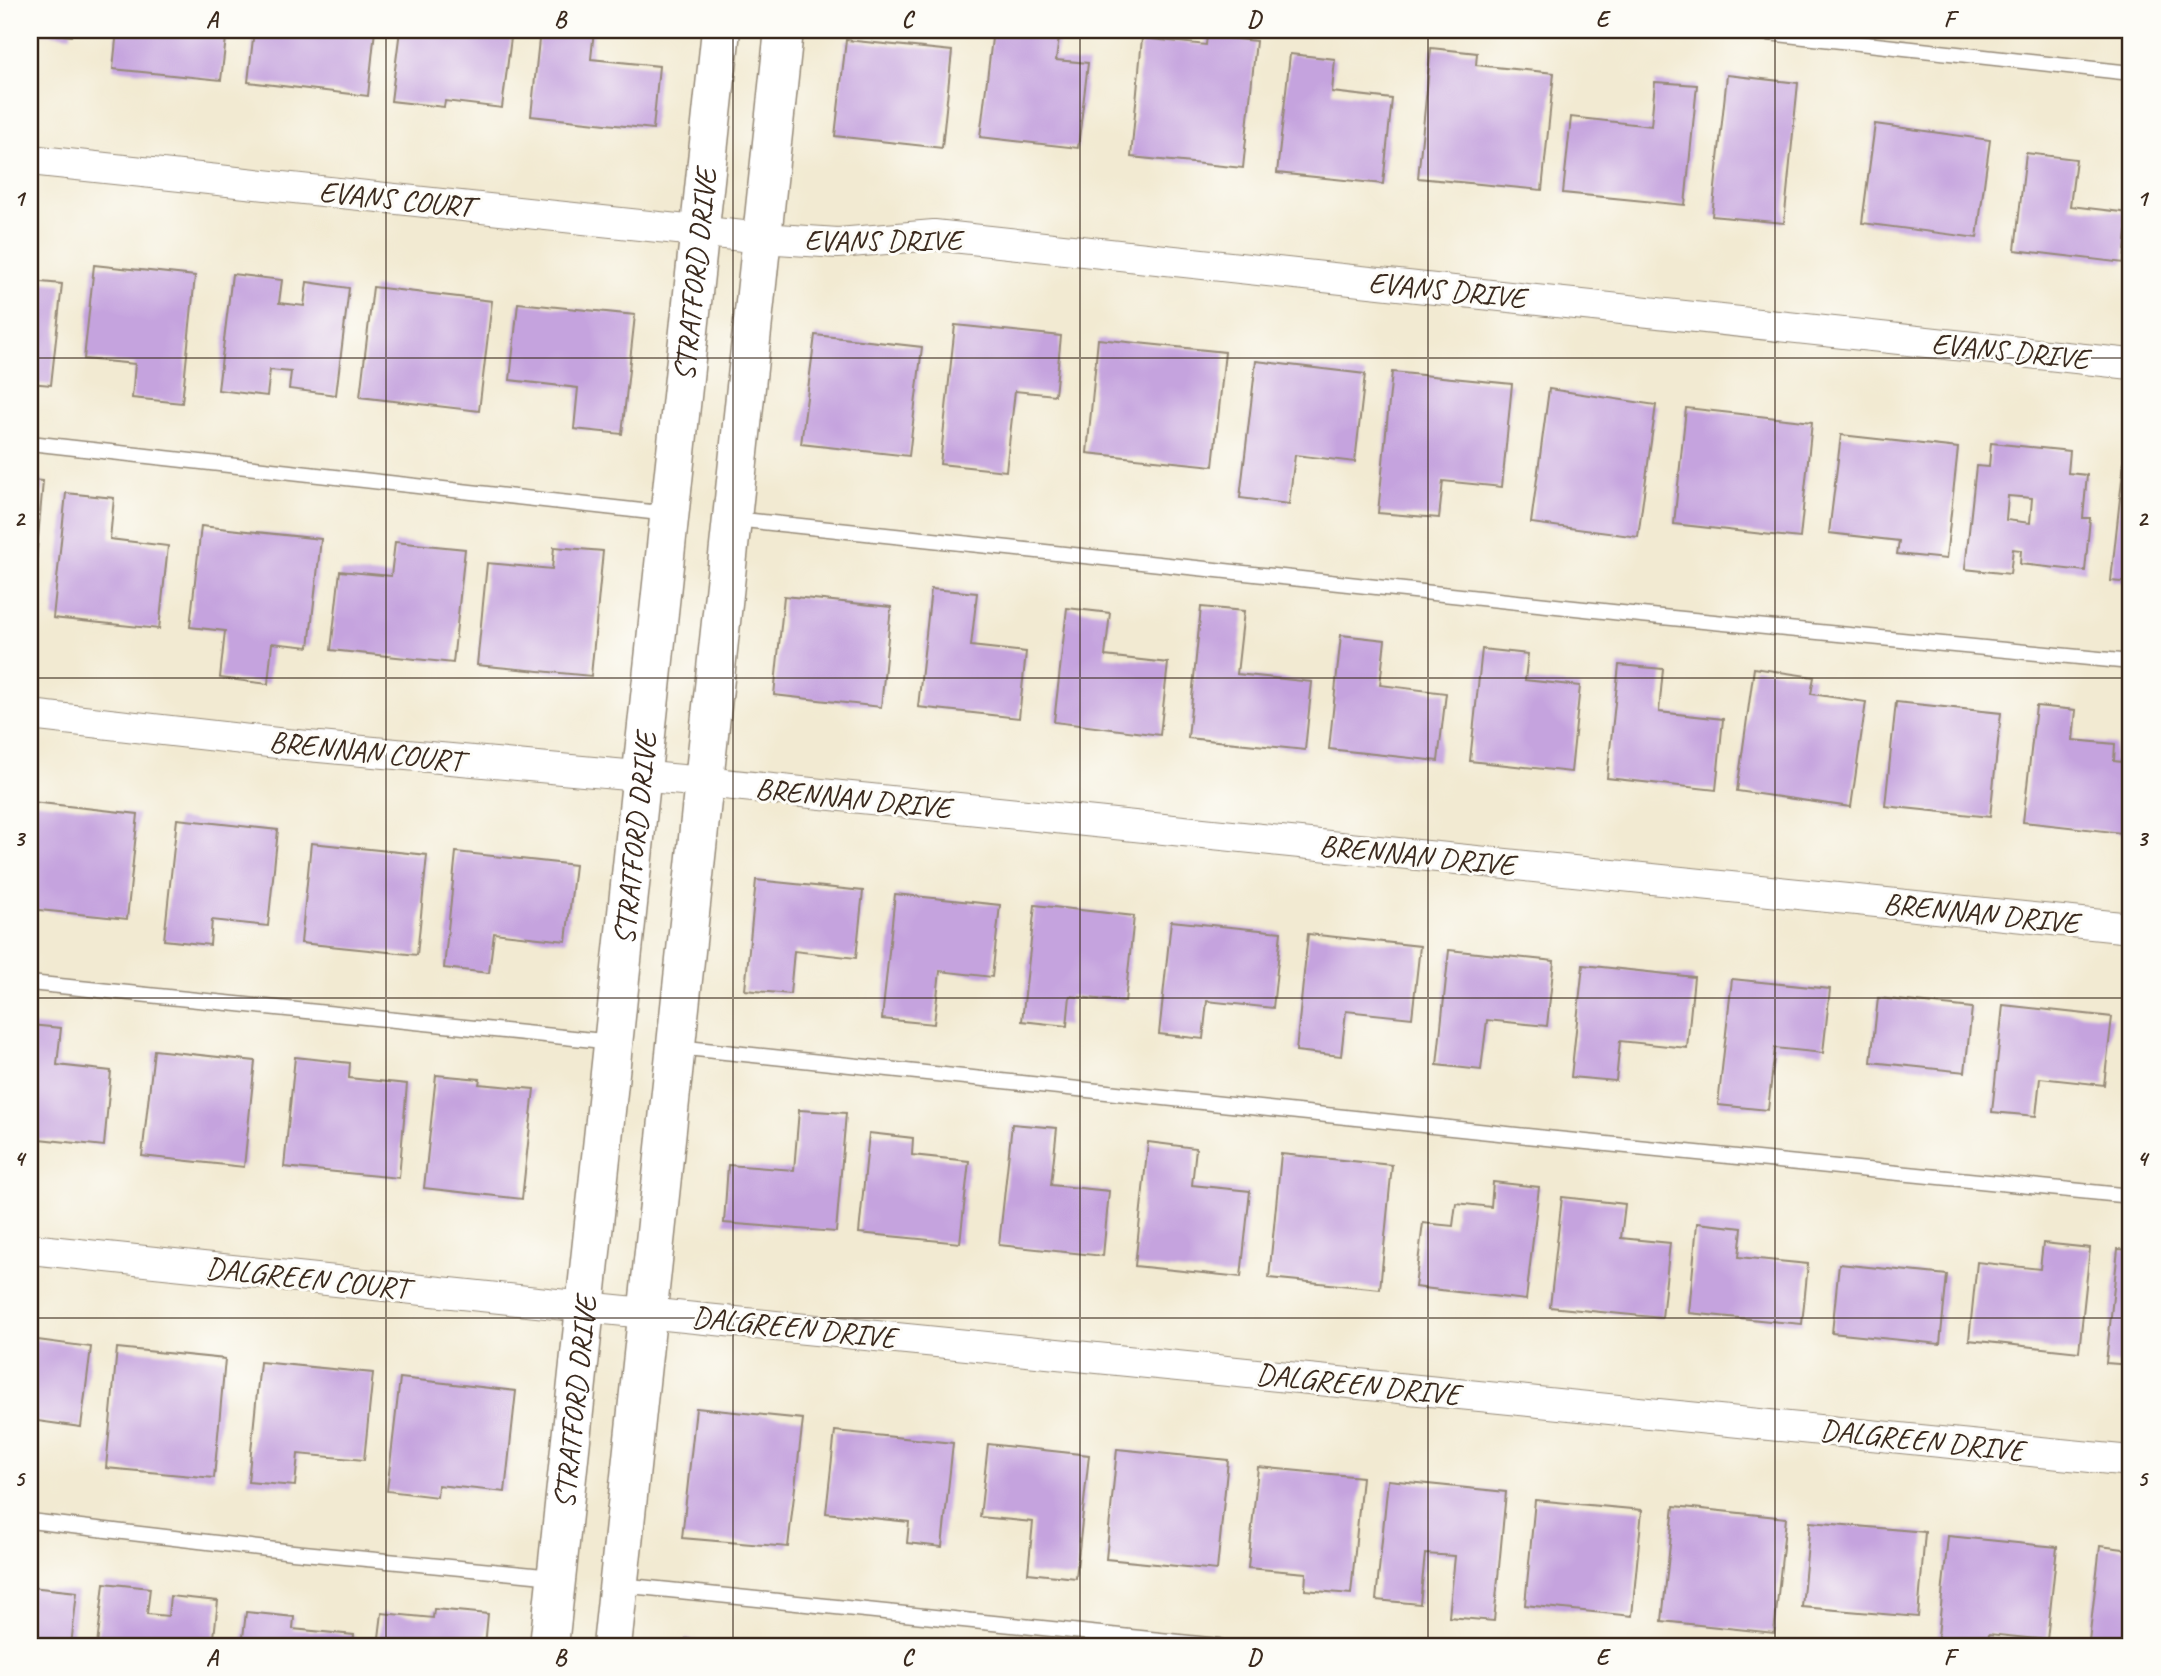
<svg xmlns="http://www.w3.org/2000/svg" width="2161" height="1676" font-family="Caveat,sans-serif">
	<style>
		.building { fill: #c5a3de; fill-rule: evenodd }
		.lines { fill: none; stroke-linecap: round; stroke-linejoin: round }
		.lane-casing { stroke: #968a78; stroke-width: 17 }
		.street-casing { stroke: #968a78; stroke-width: 32 }
		.secondary-casing { stroke: #968a78; stroke-width: 41 }
		.lane { stroke: #fff; stroke-width: 14 }
		.street { stroke: #fff; stroke-width: 30 }
		.secondary { stroke: #fff; stroke-width: 38 }
		.grid { fill: none; stroke: #3b2a1e; stroke-width: 2; stroke-opacity: 0.55 }
		.labels { text-anchor: middle; dominant-baseline: central; stroke-width: 6; stroke-linejoin: round; paint-order: stroke }
		.street-label { font-size: 30px; fill: #3b2a1e; stroke: #fdfcf7 }
		.neatline { fill: none; stroke: #3b2a1e; stroke-width: 2.5 }
		.grid-label { font-size: 23px; text-anchor: middle; font-weight: bold; fill: #3b2a1e }
	</style>
	<rect width="100%" height="100%" fill="#fdfcf7"/>
	<filter id="ink" filterUnits="userSpaceOnUse"><feTurbulence type="fractalNoise" baseFrequency=".0143" numOctaves="2"/><feDisplacementMap in="SourceGraphic" scale="14" xChannelSelector="R" yChannelSelector="G"/><feConvolveMatrix kernelMatrix="1 2 1 2 8 2 1 2 1" color-interpolation-filters="sRGB"/></filter>
	<filter id="wash" filterUnits="userSpaceOnUse"><feTurbulence type="fractalNoise" baseFrequency=".00686" numOctaves="4" result="noise"/><feDisplacementMap in="SourceGraphic" scale="28" xChannelSelector="R" yChannelSelector="G"/><feGaussianBlur stdDeviation="1.57" result="paint"/><feColorMatrix in="noise" values="0 0 0 0 0 0 0 0 0 0 0 0 0 0 0 0 0 1.4 0 .05"/><feComposite in="paint" operator="in"/></filter>
	<g filter="url(#wash)">
		<rect width="100%" height="100%" fill="#f2ead2"/>
		<g id="blocks">
			<path class="building" d="M32,30H71V36L32,32Z
				M117,30H227L221,80L113,69Z
				M254,30H375L368,96L248,82Z
				M400,30H512L502,108L445,101L444,107L391,101Z
				M540,30H594L591,59L659,66L653,129L531,116Z
				M993,30H1060L1056,60L1088,63L1078,148L980,137Z
				M1207,36L1256,41L1243,168L1131,157L1142,38L1206,45Z
				M846,40L952,51L942,148L835,136Z
				M1431,48L1477,53L1476,65L1554,73L1542,190L1418,178Z
				M1290,54L1335,59L1332,92L1392,99L1383,184L1277,173Z
				M1727,75L1798,83L1784,223L1712,216Z
				M1655,82L1697,85L1685,205L1563,193L1571,117L1651,126Z
				M1875,124L1990,140L1977,238L1862,223Z
				M2026,153L2076,159L2070,206L2129,213L2124,263L2015,250Z
				M94,265L195,276L182,403L132,398L135,364L84,359Z
				M232,274L282,280L279,303L304,306L307,282L349,288L336,395L289,389L291,372L270,370L267,396L218,390Z
				M30,281L62,284L51,385L30,383Z
				M373,287L492,301L479,411L360,397Z
				M518,303L635,315L622,434L574,429L578,388L510,380Z
				M955,325L1061,336L1055,395L1015,391L1006,471L940,464Z
				M815,335L922,347L909,456L801,444Z
				M1098,339L1225,352L1213,466L1087,453Z
				M1256,361L1365,374L1355,462L1295,455L1289,504L1240,498Z
				M1392,372L1512,384L1502,487L1443,481L1439,518L1378,513Z
				M1549,389L1656,405L1638,537L1531,523Z
				M1686,408L1812,422L1800,538L1674,524Z
				M1841,435L1958,448L1946,559L1897,554L1899,541L1829,533Z
				M1991,443L2070,451L2068,473L2087,475L2083,518H2090L2085,571L2020,564L2021,550L2013,549L2010,574L1965,569L1976,466L1989,467ZM2008,496L2032,498L2030,523L2006,520Z
				M2125,452L2131,453V583L2111,581Z
				M30,480L43,481L36,561L30,560Z
				M66,493L114,498L110,539L168,546L159,629L53,618Z
				M201,526L321,539L309,647L272,643L268,684L220,678L225,631L190,627Z
				M395,542L465,549L453,663L331,650L340,571L391,576Z
				M554,547L603,551L591,676L477,665L487,563L552,569Z
				M931,589L977,593L971,646L1026,652L1019,718L918,707Z
				M784,596L891,607L881,707L774,695Z
				M1201,607L1244,611L1237,674L1312,682L1305,750L1188,738Z
				M1067,608L1110,613L1105,656L1168,663L1160,735L1054,722Z
				M1341,635L1385,640L1380,685L1446,693L1438,761L1329,749Z
				M1482,649L1528,654L1525,680L1580,686L1571,772L1470,761Z
				M1619,665L1663,669L1659,712L1723,719L1716,790L1607,778Z
				M1754,668L1814,677L1811,694L1866,702L1851,807L1737,791Z
				M1896,702L2001,713L1990,817L1885,806Z
				M2036,706L2076,710L2073,740L2115,744L2114,761L2131,763V834L2023,822Z
				M32,802L138,814L127,919L30,909Z
				M177,819L278,830L268,926L212,920L210,945L164,940Z
				M311,843L427,855L417,955L301,943Z
				M456,852L575,865L566,941L494,933L489,973L444,968Z
				M756,880L863,891L856,958L794,951L790,994L745,990Z
				M895,894L1000,905L992,977L940,971L934,1024L882,1019Z
				M1035,905L1134,916L1125,1002L1070,996L1067,1026L1022,1021Z
				M1171,921L1281,932L1273,1008L1207,1001L1203,1039L1159,1034Z
				M1308,934L1420,946L1412,1018L1346,1011L1341,1056L1296,1051Z
				M1449,950L1554,961L1547,1026L1487,1020L1481,1070L1437,1065Z
				M1583,965L1694,977L1687,1048L1620,1041L1616,1081L1571,1077Z
				M1732,979L1830,989L1823,1053L1775,1048L1768,1110L1718,1105Z
				M1878,998L1972,1008L1965,1072L1871,1062Z
				M2003,1005L2112,1017L2104,1085L2040,1078L2036,1116L1992,1112Z
				M30,1025L61,1028L57,1065L111,1071L104,1146L30,1138Z
				M154,1050L255,1061L244,1167L142,1156Z
				M295,1057L350,1063L349,1078L407,1084L399,1178L284,1167Z
				M436,1075L480,1079L479,1084L534,1089L522,1199L424,1188Z
				M799,1110L846,1113L836,1232L724,1223L728,1165L794,1170Z
				M1012,1124L1057,1128L1051,1185L1109,1191L1103,1256L999,1245Z
				M869,1133L913,1138L912,1155L969,1161L960,1243L859,1233Z
				M1148,1142L1196,1148L1192,1185L1250,1191L1241,1277L1135,1266Z
				M1281,1154L1392,1165L1380,1289L1269,1278Z
				M1493,1182L1539,1187L1526,1300L1415,1287L1423,1223L1453,1226L1456,1203L1491,1207Z
				M1562,1197L1625,1204L1621,1238L1670,1243L1662,1318L1550,1307Z
				M1697,1223L1742,1228L1739,1257L1808,1264L1802,1324L1689,1313Z
				M2043,1243L2090,1248L2079,1352L1969,1340L1977,1262L2040,1269Z
				M2118,1249L2131,1250V1365L2106,1363Z
				M1839,1264L1947,1275L1940,1344L1832,1333Z
				M30,1339L91,1347L81,1427L30,1420Z
				M117,1348L225,1359L214,1478L106,1468Z
				M260,1362L373,1373L364,1460L298,1454L295,1486L248,1482Z
				M400,1378L516,1391L505,1492L438,1485L437,1497L387,1491Z
				M696,1408L803,1419L788,1547L682,1538Z
				M835,1431L953,1443L942,1547L907,1543L909,1522L826,1513Z
				M988,1444L1089,1455L1076,1578L1028,1573L1033,1522L980,1517Z
				M1117,1449L1228,1460L1217,1570L1106,1559Z
				M1258,1467L1362,1477L1351,1594L1305,1590L1306,1573L1248,1568Z
				M1388,1480L1506,1492L1494,1621L1449,1617L1455,1556L1425,1554L1420,1604L1376,1600Z
				M1535,1500L1642,1510L1632,1616L1525,1605Z
				M1674,1506L1786,1518L1774,1633L1662,1621Z
				M1810,1522L1925,1532L1918,1617L1802,1607Z
				M1948,1536L2057,1547L2047,1640L1989,1634L1987,1646H1937Z
				M2100,1546L2131,1550V1646L2089,1641Z
				M104,1583L150,1588L147,1614L168,1616L170,1596L218,1601L213,1646H97Z
				M30,1587L77,1592L71,1646H30Z
				M434,1609L488,1614L485,1646H378L382,1613L433,1618Z
				M246,1612L294,1617L293,1629L354,1635L353,1646H242Z
				M686,1639L728,1645V1646H685Z"/>
		</g>
	</g>
	<g filter="url(#ink)">
		<use href="#blocks" fill-opacity="0" stroke="#968a78" stroke-width="2"/>
		<g class="lines">
			<g class="lane-casing">
				<path id="lane" d="M1740,30L2131,73
					M30,443L669,514
					M734,519L1641,615L2131,662
					M30,983L613,1042
					M677,1047L1546,1138L2131,1196
					M30,1521L293,1552L554,1577
					M620,1585L1219,1646"/>
			</g>
			<g class="street-casing">
				<path id="street" d="M30,160L762,238L838,243L934,235L2131,364
					M30,715L286,744L704,782L2131,928
					M30,1249L585,1307L2131,1461"/>
			</g>
			<g class="secondary-casing">
				<g id="secondary">
					<path id="s1" d="M549,1646L721,30"/>
					<path d="M612,1646L784,30"/>
				</g>
			</g>
			<use href="#lane" class="lane"/>
			<use href="#street" class="street"/>
			<use href="#secondary" class="secondary"/>
		</g>
	</g>
	<path class="grid" d="M386,30V1646M733,30V1646M1080,30V1646M1428,30V1646M1775,30V1646M30,358H2131M30,678H2131M30,998H2131M30,1318H2131"/>
	<g class="labels">
		<g class="street-label">
			<text transform="translate(396 199) rotate(6)">EVANS COURT</text>
			<text x="883" y="240">EVANS DRIVE</text>
			<text stroke="none"><textPath href="#s1" startOffset="1379">STRATFORD DRIVE</textPath></text>
			<text transform="translate(1447 290) rotate(6)">EVANS DRIVE</text>
			<text transform="translate(2010 351) rotate(6)">EVANS DRIVE</text>
			<text transform="translate(366 751) rotate(6)">BRENNAN COURT</text>
			<text transform="translate(853 798) rotate(6)">BRENNAN DRIVE</text>
			<text stroke="none"><textPath href="#s1" startOffset="812">STRATFORD DRIVE</textPath></text>
			<text transform="translate(1417 855) rotate(6)">BRENNAN DRIVE</text>
			<text transform="translate(1981 913) rotate(6)">BRENNAN DRIVE</text>
			<text transform="translate(307 1278) rotate(6)">DALGREEN COURT</text>
			<text transform="translate(794 1327) rotate(6)">DALGREEN DRIVE</text>
			<text transform="translate(1358 1384) rotate(6)">DALGREEN DRIVE</text>
			<text stroke="none"><textPath href="#s1" startOffset="245">STRATFORD DRIVE</textPath></text>
			<text transform="translate(1922 1440) rotate(6)">DALGREEN DRIVE</text>
		</g>
	</g>
	<rect width="2161" height="1676" fill="none" stroke="#fdfcf7" stroke-width="77"/>
	<rect x="38" y="38" width="2084" height="1600" class="neatline"/>
	<g class="grid-label">
		<text x="212" y="27">A</text>
		<text x="560" y="27">B</text>
		<text x="907" y="27">C</text>
		<text x="1254" y="27">D</text>
		<text x="1602" y="27">E</text>
		<text x="1949" y="27">F</text>
		<text x="19" y="206">1</text>
		<text x="2142" y="206">1</text>
		<text x="19" y="526">2</text>
		<text x="2142" y="526">2</text>
		<text x="19" y="846">3</text>
		<text x="2142" y="846">3</text>
		<text x="19" y="1166">4</text>
		<text x="2142" y="1166">4</text>
		<text x="19" y="1486">5</text>
		<text x="2142" y="1486">5</text>
		<text x="212" y="1665">A</text>
		<text x="560" y="1665">B</text>
		<text x="907" y="1665">C</text>
		<text x="1254" y="1665">D</text>
		<text x="1602" y="1665">E</text>
		<text x="1949" y="1665">F</text>
	</g>
</svg>
